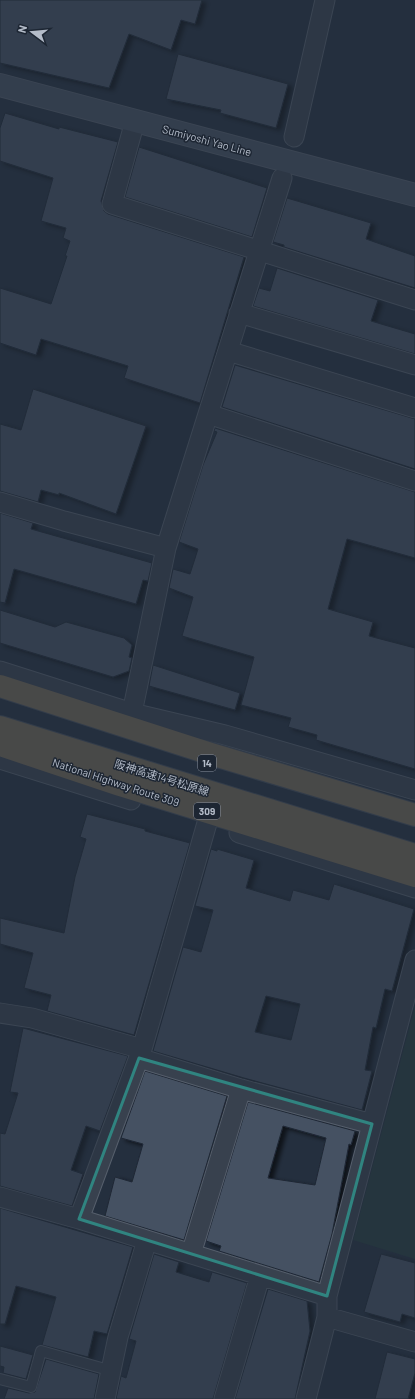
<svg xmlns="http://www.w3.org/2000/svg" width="415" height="1399" font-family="Barlow,'Noto Sans JP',sans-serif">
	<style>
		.green { fill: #263c3f }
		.building { fill: #455162; stroke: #1f2835; fill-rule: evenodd; filter: url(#shadow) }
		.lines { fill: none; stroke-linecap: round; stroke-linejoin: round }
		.lane-casing { stroke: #565f6c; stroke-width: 12 }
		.street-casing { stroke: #565f6c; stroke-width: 21 }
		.secondary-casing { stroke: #565f6c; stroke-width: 24 }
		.highway-casing { stroke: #434c59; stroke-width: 24 }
		.lane { stroke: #38414e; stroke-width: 10 }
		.street { stroke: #38414e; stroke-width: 19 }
		.secondary { stroke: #465061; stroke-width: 22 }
		.highway { stroke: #746855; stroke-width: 22 }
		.marked { fill: none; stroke: #308480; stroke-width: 3; stroke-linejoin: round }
		.labels { text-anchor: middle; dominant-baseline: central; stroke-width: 3; stroke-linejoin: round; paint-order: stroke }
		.shield { fill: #1d2633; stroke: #878f9c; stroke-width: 1 }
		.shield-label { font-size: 10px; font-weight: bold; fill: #b4bcc9 }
		.street-label { font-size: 11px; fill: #b4bcc9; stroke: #1d2633 }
	</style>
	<defs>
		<filter id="shadow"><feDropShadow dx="4.5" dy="2.5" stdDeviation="2" flood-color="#0009"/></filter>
	</defs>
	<rect width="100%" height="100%" fill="#242f3e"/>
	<path class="green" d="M415,1006V1259L353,1240Z"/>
	<path class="building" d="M0,0H202L195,24L181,20L171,50L129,34L109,88L0,63Z
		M178,54L288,84L276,128L220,113L221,110L166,99Z
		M5,113L59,129V127L118,142L101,201L104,211L108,214L244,257L200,403L124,378L128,366L41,339L36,355L0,343V288L51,304L67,256H65L70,241L63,238L66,228L41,221L53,178L0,161V128Z
		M139,147L267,188L252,237L125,197Z
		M287,198L371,223L366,239L415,256V288L284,247V245L273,242Z
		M277,268L378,300L371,321L415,334V354L253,306L259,288L270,291Z
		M235,365L415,419V469L222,407Z
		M33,389L146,426L116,514L59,493V495L41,490L38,502L0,491V424L21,430Z
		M215,428L415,492V558L347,539L328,609L373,622L369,636L415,648V769L316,740L317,735L288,727L291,718L241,705L254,657L182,636L193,597L169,588L173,569L190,574L198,549L179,542L203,465L217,432L214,431Z
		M0,513L33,523L31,529L152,563L148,581L143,580L136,604L14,569L5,603L0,602Z
		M0,610L55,627L66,622L124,638L132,645L129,657L132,658L129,671L113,677L0,643Z
		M153,665L240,693L235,710L149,686Z
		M87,814L145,829V831L190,843L134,1035L47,1011L51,995L24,988L33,953L0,944V918L64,933L75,877L86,839L80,837Z
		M211,849L217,851V849L254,860L246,888L290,901L293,890L329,900L334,884L414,909L392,991L385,989L376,1028L373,1027L365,1070L372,1071L362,1110L244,1078L153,1051L183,947L201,952L213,910L195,906ZM266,996L300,1004L291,1040L255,1032Z
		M23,1028L128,1056L100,1131L86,1126L71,1170L83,1174L72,1206L0,1186V1133L5,1134L18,1093L10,1092Z
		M145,1071L227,1096L184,1240L105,1216L115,1177L132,1182L143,1144L121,1138Z
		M248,1102L355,1131L351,1145L349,1144L332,1234L319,1282L219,1251L221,1246L206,1241ZM283,1126L326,1138L315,1185L268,1178Z
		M0,1208L133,1247L107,1334L94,1331L88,1357L42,1345L56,1297L16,1286L5,1324H0Z
		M154,1254L179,1262L176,1272L209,1282L212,1272L247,1283L213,1399H116L121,1376L126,1378L136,1341L129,1339Z
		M381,1254L415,1263V1318L402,1314L400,1322L364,1312Z
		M268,1289L307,1301L310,1331L295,1399H235Z
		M0,1346L33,1355L26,1379L3,1373L4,1367L0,1366Z
		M387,1352L415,1359V1373L408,1399H375Z
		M46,1359L99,1374L94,1399H4L8,1388L29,1393L35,1392Z"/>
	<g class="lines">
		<g class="lane-casing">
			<path id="lane" d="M0,1379L31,1387L41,1351L112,1371"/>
		</g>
		<g class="street-casing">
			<path id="street" d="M135,121L112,204L415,300
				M294,137L325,0
				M239,313L415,365
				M228,351L415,408
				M208,414L415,481
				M0,502L64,521L166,548
				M0,671L132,713L225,735L415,790
				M132,713L166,548L282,178
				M0,759L131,800
				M239,833L415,888
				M0,1013L32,1018L142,1049
				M139,1058L241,1089L372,1124
				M0,1197L79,1219L327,1296
				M79,1219L142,1049L207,823
				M191,1254L241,1089
				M327,1317L415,1342
				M105,1399L118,1337L147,1240
				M224,1399L260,1276
				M306,1399L327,1317V1296L415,960"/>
		</g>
		<g class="secondary-casing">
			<path id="secondary" d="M0,85L415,195"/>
		</g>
		<g class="highway-casing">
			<path id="highway" d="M0,686L211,754L415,815
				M0,727L415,855
				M0,745L120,785L415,876"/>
		</g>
		<use href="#lane" class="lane"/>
		<use href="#street" class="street"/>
		<use href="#secondary" class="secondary"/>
		<use href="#highway" class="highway"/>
	</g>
	<path d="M0 0H415V1399H0ZM139,1058L372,1124L327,1296L79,1219Z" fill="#242f3e" fill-opacity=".55" fill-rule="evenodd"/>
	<path class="marked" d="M139,1058L372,1124L327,1296L79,1219Z"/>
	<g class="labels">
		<g class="shield">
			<rect x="198" y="755" width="18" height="16" rx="3"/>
			<rect x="194" y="803" width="26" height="16" rx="3"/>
		</g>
		<g class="shield-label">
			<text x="207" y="763">14</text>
			<text x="207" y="811">309</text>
		</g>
		<g class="street-label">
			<text transform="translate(207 140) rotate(15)">Sumiyoshi Yao Line</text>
			<text transform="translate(162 777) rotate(17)">阪神高速14号松原線</text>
			<text transform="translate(116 782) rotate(18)">National Highway Route 309</text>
		</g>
	</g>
	<g transform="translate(32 32) rotate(286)" stroke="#1d2633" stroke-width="3" paint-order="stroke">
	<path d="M0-3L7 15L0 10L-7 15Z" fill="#b4bcc9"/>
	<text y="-6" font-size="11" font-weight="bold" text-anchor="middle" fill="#b4bcc9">N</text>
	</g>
</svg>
